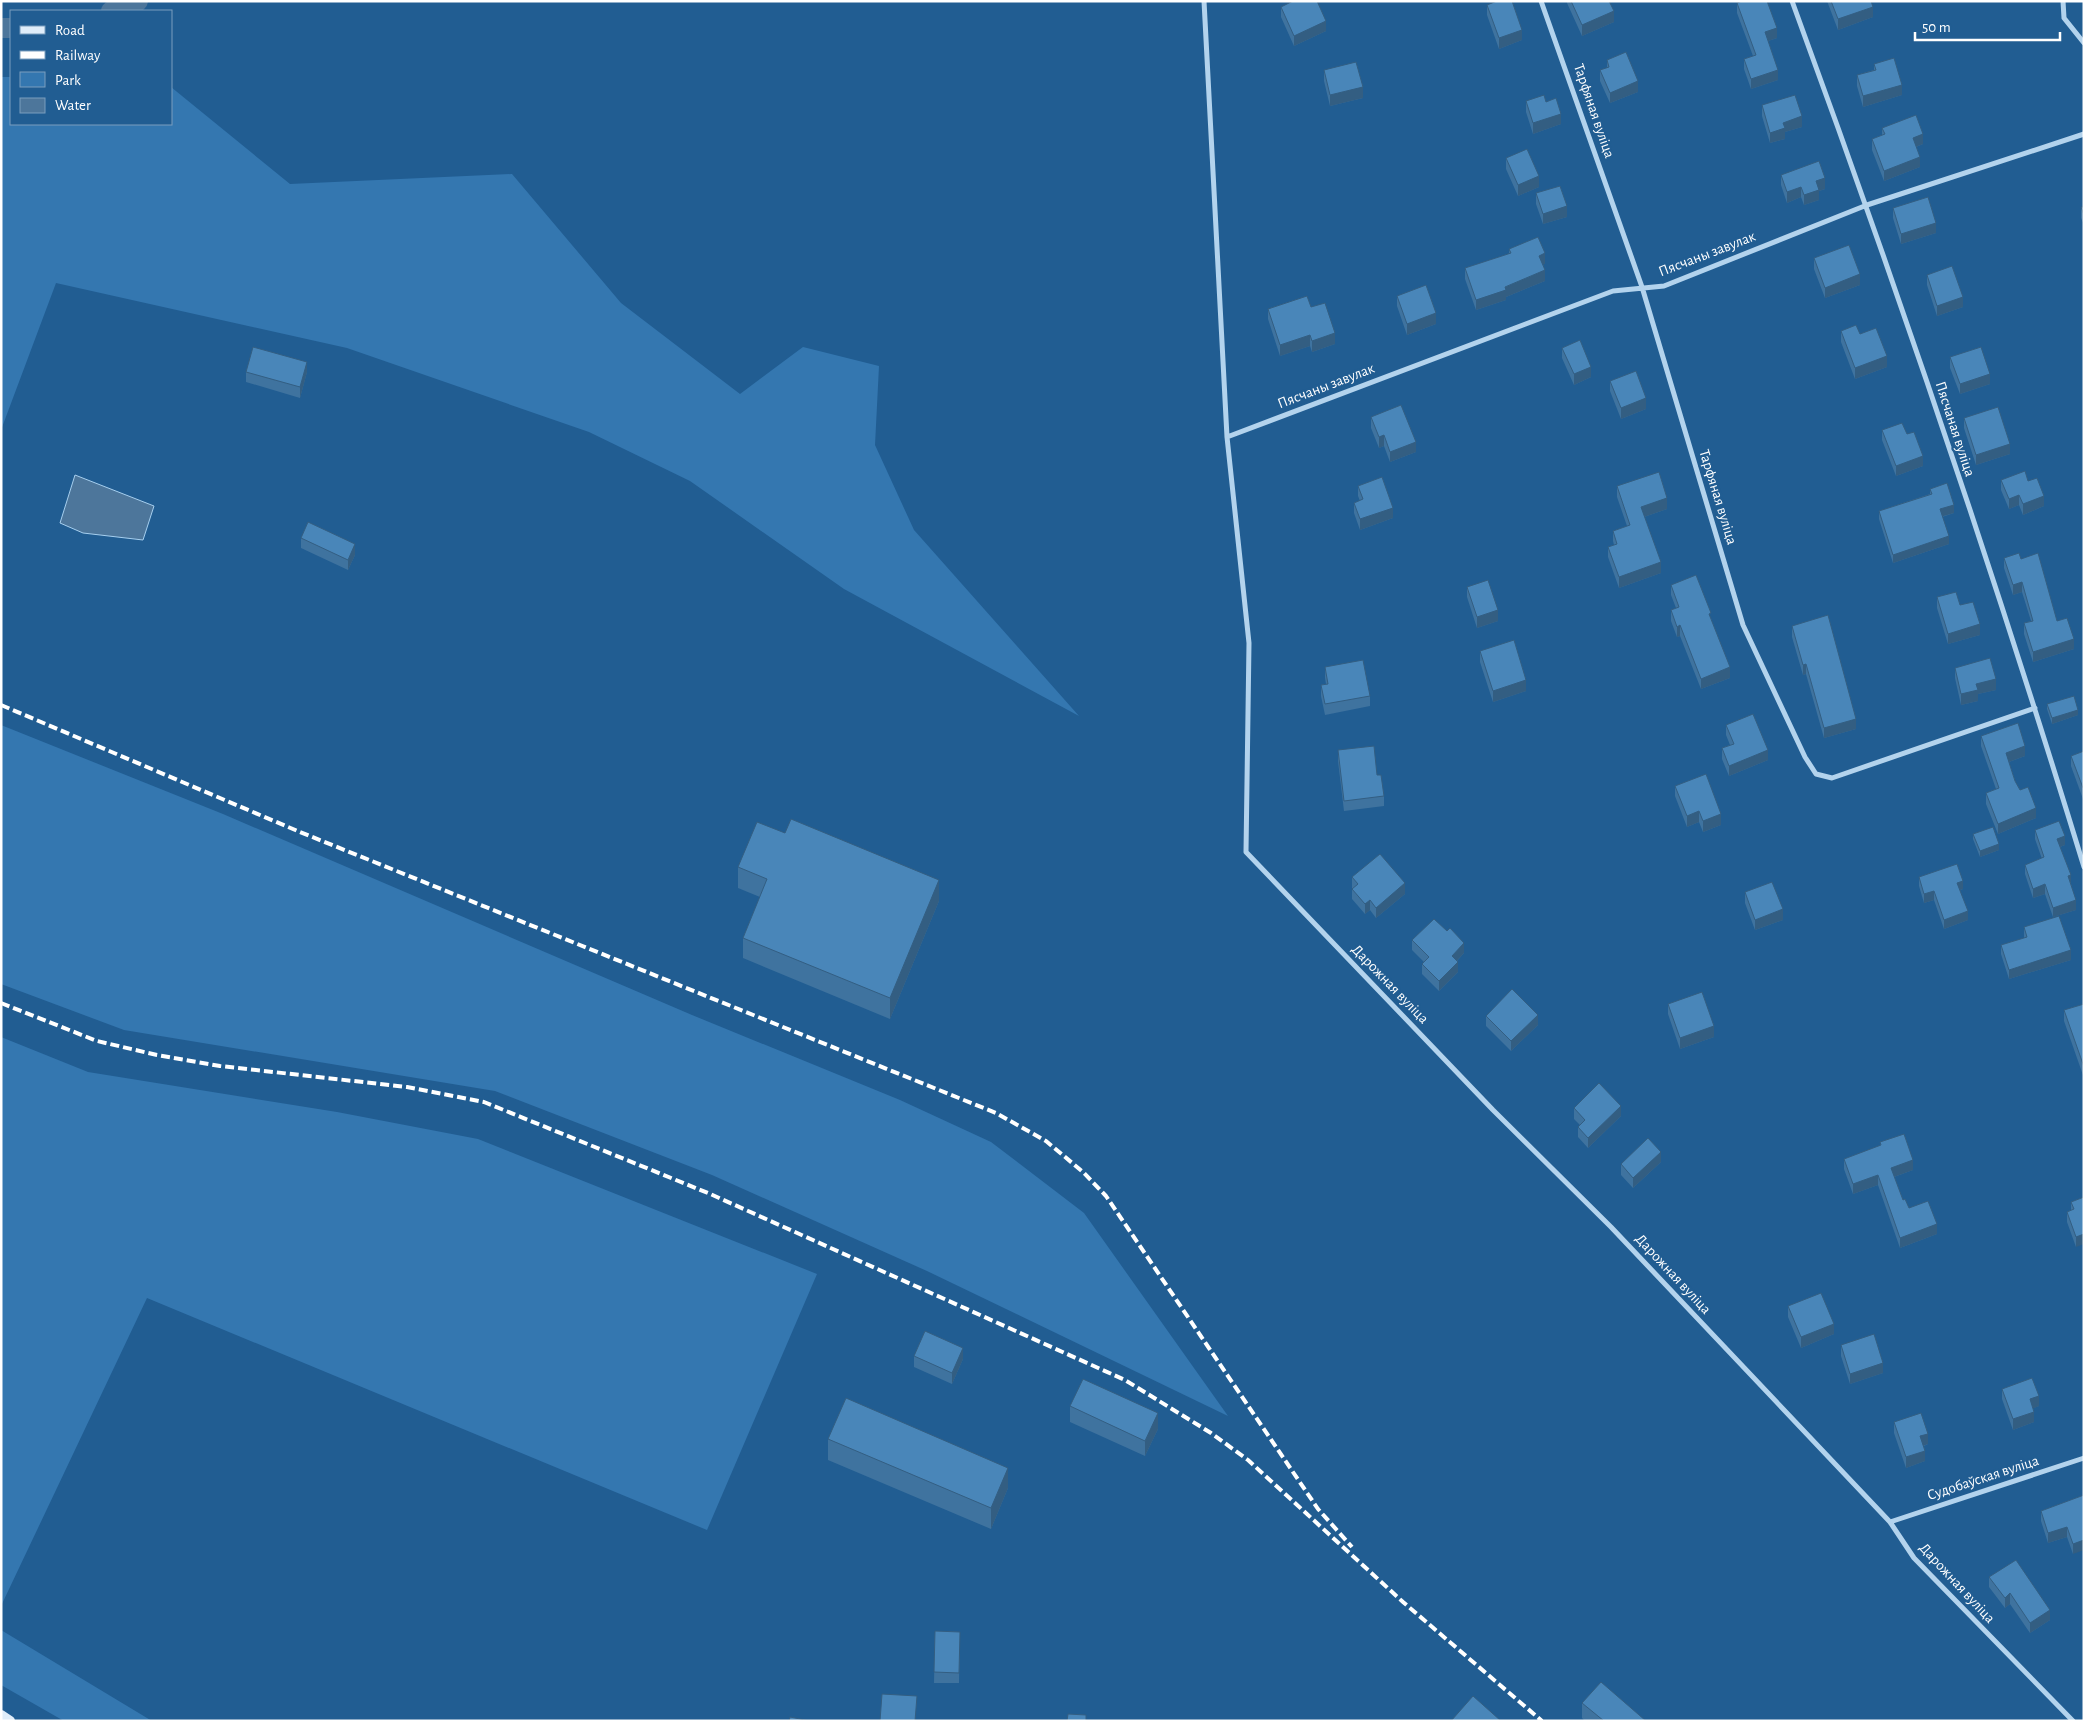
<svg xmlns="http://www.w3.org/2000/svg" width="2085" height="1722" font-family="'Alegreya Sans',sans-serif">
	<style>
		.green { fill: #3477b0 }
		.water { fill: #4d769b; stroke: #a6cfef }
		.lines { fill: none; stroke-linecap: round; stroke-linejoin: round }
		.canal { stroke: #4d769b; stroke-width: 20 }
		.street { stroke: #b3d3ed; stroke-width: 5 }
		.secondary { stroke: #dfedfa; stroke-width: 10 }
		.rail { stroke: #fff; stroke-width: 4; stroke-dasharray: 9 4; stroke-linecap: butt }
		.wall { fill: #3f739f }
		.shaded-wall { fill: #335e82 }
		.building { fill: #4986b9; stroke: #335e82 }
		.labels { text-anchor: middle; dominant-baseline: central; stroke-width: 4.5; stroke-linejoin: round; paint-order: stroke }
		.street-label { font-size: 15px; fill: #fff; stroke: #215d92 }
	</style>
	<rect width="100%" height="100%" fill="#215d92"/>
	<path class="green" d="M1,77H11V124H171V87L290,184L512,174L621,303L740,394L803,347L879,366L875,445L914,530L1079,716L844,589L690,481L589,432L347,348L56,283L1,430Z
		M1,725L223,814L692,1015L900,1100L991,1142L1084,1213L1228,1416L927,1271L712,1175L495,1091L124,1030L1,984Z
		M1,1037L88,1072L337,1112L478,1139L817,1274L707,1530L147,1298L1,1606Z
		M1,1630L152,1721H64L1,1685Z"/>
	<path class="water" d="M75,475L154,506L143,540L83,533L60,523Z"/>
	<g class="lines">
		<path class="canal" d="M111,11L129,8L138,1
			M1,28H11"/>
		<path class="street" d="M1204,1L1227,437L1249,643L1246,852L1493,1110L1611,1227L1890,1522L1914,1558L2073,1721
			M1541,1L1642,287L1743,625L1805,757L1816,774L1832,778L2035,708
			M1792,1C1897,287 1995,576 2084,867
			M2063,1L2064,18L2084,43
			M1227,437L1613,291L1664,286L1867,205L2084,134
			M1890,1522L2084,1458"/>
		<path class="secondary" d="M1,1715L10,1721"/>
		<path class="rail" d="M1,705L300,832L996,1113L1046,1141L1083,1172L1106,1196L1318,1509L1352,1547
			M1,1003L97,1041L157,1055L220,1066L407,1087L484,1102L708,1193L1125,1380L1211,1433L1248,1460L1403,1602L1542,1721"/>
	</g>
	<path class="wall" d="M1567,1H1609L1614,22L1582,36L1567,3Z
		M1827,1H1871L1873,17L1838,30Z
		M1737,3L1777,38L1768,41L1778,80L1751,89L1744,69V59L1753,56L1737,13Z
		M1487,5L1522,40L1499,49L1487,15Z
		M1281,7L1326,31L1294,46L1281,17Z
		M1607,60L1638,92L1610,103L1600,81V70L1607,68Z
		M1874,64L1902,95L1863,107L1857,86V75L1874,70Z
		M1324,70L1363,98L1330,106L1324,81Z
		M1526,101L1561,124L1533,134L1526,112Z
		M1762,105L1802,127L1785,132V139L1770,143L1762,116Z
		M1882,128L1923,144L1916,147L1920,167L1884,181L1872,150V139L1882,135Z
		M1506,158L1539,187L1518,196L1506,169Z
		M1781,175L1825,189L1819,191V200L1804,205L1801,197L1787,203L1781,185Z
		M1536,193L1567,217L1543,224L1536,204Z
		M2081,207H2084V225L2081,218Z
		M1893,208L1936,233L1901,244L1893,218Z
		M1509,249L1545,264H1543L1545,281L1506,297V300L1476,310L1465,279V268L1509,254Z
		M1814,258L1860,285L1825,298L1814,269Z
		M1927,275L1963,307L1937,316L1927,285Z
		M1397,296L1436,324L1407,335L1397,306Z
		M1311,307L1335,344L1312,352L1310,346L1280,356L1268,319V309Z
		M1841,331L1860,334L1887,367L1855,379L1841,342Z
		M1562,348L1591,377L1574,385L1562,358Z
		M1950,357L1990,384L1960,394L1950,368Z
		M246,372H307L300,398L246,382Z
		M1610,381L1646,409L1621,419L1610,391Z
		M1371,417L1416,452L1390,462L1384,446L1379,448L1371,428Z
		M1964,418L2010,454L1976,465L1964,428Z
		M1882,430L1907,434L1923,466L1896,476L1882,440Z
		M2001,480L2028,481L2044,506L2023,515L2019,505L2009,509L2001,490Z
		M1358,486L1393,518L1360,530L1354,513V503L1360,501L1358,496Z
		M1617,486L1667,509L1644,517L1661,573L1619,588L1608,557V547L1614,545L1613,541V531L1627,526L1617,497Z
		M1930,489L1954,513L1942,517L1949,544L1893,563L1879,519V511L1930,494Z
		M301,538L355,555L348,570L301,548Z
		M2004,558L2021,559L2074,649L2033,662L2024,634V623L2031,621L2022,592L2013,595L2004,568Z
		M1671,585L1711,619L1730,678L1701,689L1680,636L1677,637L1671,621V610L1676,608L1671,595Z
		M1467,587L1498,621L1477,628L1467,597Z
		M1937,597L1960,605L1980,635L1948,644L1937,608Z
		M1792,626L1856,729L1824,738L1806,674L1803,675L1792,637Z
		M1480,651L1526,691L1493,702L1480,662Z
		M1325,667L1370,696V706L1325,715L1321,696V685L1326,684L1325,678Z
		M1955,668L1996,690L1978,694V701L1961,705L1955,678Z
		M2047,704L2078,715L2052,724L2047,709Z
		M1726,725L1768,760L1729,776L1722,759V748L1730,745L1726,735Z
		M1981,736L2025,756L2009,762L2015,781L2036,818L1998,834L1986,804V793L1996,789L1981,746Z
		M1338,750L1377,775L1384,796V806L1344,811L1338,761Z
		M2084,751L2083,799L2071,766V756Z
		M1675,786L1721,825L1703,832L1699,822L1687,827L1675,796Z
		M2035,830L2065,845L2060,847L2071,884L2076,910L2053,917L2045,894L2033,898L2025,874V865L2042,859L2035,839Z
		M785,833L939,901L890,1019L743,958V938L760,897L738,888V867Z
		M1973,834L1999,850L1980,857L1973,839Z
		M1352,877L1405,894L1376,918L1370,910L1365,914L1352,899V889L1353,888H1352Z
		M1919,877L1963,889L1960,890L1968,920L1944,929L1934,900L1924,903L1919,886Z
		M1745,892L1783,920L1755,930L1745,903Z
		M2024,927L2071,960L2009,979L2001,954V945L2024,938Z
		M1412,940L1464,953L1457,961L1458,972L1439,991L1422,974V964L1424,962L1412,950Z
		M1668,1004L1714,1037L1680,1049L1668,1014Z
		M2084,1004V1078L2064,1021V1010Z
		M1486,1016L1538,1025L1511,1051L1486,1026Z
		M1574,1108L1621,1116L1588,1148L1578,1137V1127L1580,1125L1574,1119Z
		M1880,1142L1913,1170L1894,1177L1903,1200L1909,1208L1937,1234L1900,1248L1878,1185L1853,1194L1844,1169V1159L1880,1146Z
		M1661,1162L1633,1188L1621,1175V1164Z
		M2084,1197L2076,1247L2067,1222V1212L2071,1210V1202Z
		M1788,1306L1834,1334L1801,1348L1788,1317Z
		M1841,1345L1883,1373L1850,1384L1841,1356Z
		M914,1356L963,1359L952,1384L914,1367Z
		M2002,1389L2039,1406L2033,1408L2034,1422L2013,1430L2002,1399Z
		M1070,1406L1158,1429L1145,1456L1070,1422Z
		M1894,1422L1928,1444L1924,1446L1925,1461L1906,1468L1894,1433Z
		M828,1439L1008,1488L991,1529L828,1460Z
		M2084,1495L2073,1554L2067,1537L2048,1543L2041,1521V1511Z
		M1989,1577L2050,1620L2030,1633L2010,1604L2005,1608L1989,1587Z
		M935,1631L960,1632L959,1683H934Z
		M1582,1703L1646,1721H1585L1582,1718Z"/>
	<path class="shaded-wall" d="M1873,7V17L1838,30V19Z
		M1614,11V22L1582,36V25Z
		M1326,21V31L1294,46V36Z
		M1777,28V38L1765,42V32Z
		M1522,30V40L1499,49V38Z
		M1778,70V80L1751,89V79Z
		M1638,81V92L1610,103V93Z
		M1902,85V95L1863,107V96Z
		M1363,87V98L1330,106V95Z
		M1561,114V124L1533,134V123Z
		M1802,116V127L1785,132V139L1770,143V133L1783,123Z
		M1923,134V144L1913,148V138Z
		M1920,157V167L1884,181V171Z
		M1539,176V187L1518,196V185Z
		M1825,178V189L1819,191V200L1804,205V195L1816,181Z
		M1801,187V197L1787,203V192Z
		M1567,206V217L1543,224V214Z
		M1936,223V233L1901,244V234Z
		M1545,253V264L1539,266V256Z
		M1545,270V281L1506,297V300L1476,310V300Z
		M1860,274V285L1825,298V288Z
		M1963,297V307L1937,316V306Z
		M1436,313V324L1407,335V324Z
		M1335,333V344L1312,352V341Z
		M1310,335V346L1280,356V345Z
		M1887,356V367L1855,379V368Z
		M307,362V372L300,398V387Z
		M1591,367V377L1574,385V374Z
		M1990,374V384L1960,394V384Z
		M1646,398V409L1621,419V408Z
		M1384,435V446L1379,448V437Z
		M1416,442V452L1390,462V452Z
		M2010,444V454L1976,465V455Z
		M1923,456V466L1896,476V466Z
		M2019,495V505L2009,509V499Z
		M2044,496V506L2023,515V504Z
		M1667,498V509L1641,518V507Z
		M1954,505V513L1940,517V509Z
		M1393,508V518L1360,530V519Z
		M1949,536V544L1893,563V555Z
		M355,544V555L348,570V560Z
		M1661,562V573L1619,588V577Z
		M2022,582V592L2013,595V585Z
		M1498,610V621L1477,628V617Z
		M1980,624V635L1948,644V634Z
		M1680,625V636L1677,637V627Z
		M2074,639V649L2033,662V652Z
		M1806,664V674L1803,675V665Z
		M1730,667V678L1701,689V679Z
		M1996,679V690L1978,694V701L1961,705V694L1976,684Z
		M1526,680V691L1493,702V691Z
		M2078,710V715L2052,724V718Z
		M1856,719V729L1824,738V728Z
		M2025,746V756L2006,763V753Z
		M1768,750V760L1729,776V766Z
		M2083,788H2084V798L2083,799Z
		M2036,808V818L1998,834V824Z
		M1699,811V822L1687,827V816Z
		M1721,814V825L1703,832V821Z
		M2065,836V845L2057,848V839Z
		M1999,844V850L1980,857V851Z
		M2071,875V884L2068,876Z
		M939,880V901L890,1019V998Z
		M1963,881V889L1957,891V883Z
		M1405,883V894L1376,918V908Z
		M2045,884V894L2033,898V889Z
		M1934,891V900L1924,903V894Z
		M1370,900V910L1365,914V904Z
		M2076,900V910L2053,917V908Z
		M1783,909V920L1755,930V920Z
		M1968,911V920L1944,929V920Z
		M1464,943V953L1452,966V956Z
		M2071,950V960L2009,979V970Z
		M1458,962V972L1439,991V981Z
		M1538,1015V1025L1511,1051V1041Z
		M1714,1026V1037L1680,1049V1038Z
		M1621,1106V1116L1588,1148V1138Z
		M1661,1152V1162L1633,1188V1178Z
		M1913,1160V1170L1891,1178V1168Z
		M1878,1175V1185L1853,1194V1184Z
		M1937,1224V1234L1900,1248V1238Z
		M2084,1234V1244L2076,1247V1237Z
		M1834,1324V1334L1801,1348V1337Z
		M963,1348V1359L952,1384V1373Z
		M1883,1363V1373L1850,1384V1374Z
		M2039,1396V1406L2030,1410V1399Z
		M2034,1412V1422L2013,1430V1419Z
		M1158,1413V1429L1145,1456V1441Z
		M1928,1434V1444L1920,1447V1436Z
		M1925,1451V1461L1906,1468V1457Z
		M1008,1468V1488L991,1529V1508Z
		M2067,1527V1537L2048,1543V1533Z
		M2084,1540V1550L2073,1554V1544Z
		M2010,1593V1604L2005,1608V1598Z
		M2050,1610V1620L2030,1633V1623Z"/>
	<path class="building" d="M1293,1H1317L1326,21L1294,36L1281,7Z
		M1497,1H1512L1522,30L1499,38L1487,5Z
		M1571,1H1609L1614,11L1582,25Z
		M1742,1H1767L1777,28L1765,32L1778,70L1751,79L1744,59L1756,55L1737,3Z
		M1831,1H1871L1873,7L1838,19Z
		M1626,52L1638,81L1610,93L1600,70L1609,67L1607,60Z
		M1894,58L1902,85L1863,96L1857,75L1876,70L1874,64Z
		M1356,62L1363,87L1330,95L1324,70Z
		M1544,95L1546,102L1556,98L1561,114L1533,123L1526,101Z
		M1795,95L1802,116L1783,123L1785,128L1770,133L1762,105Z
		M1916,115L1923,134L1913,138L1920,157L1884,171L1872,139L1885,134L1882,128Z
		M1527,149L1539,176L1518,185L1506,158Z
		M1819,161L1825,178L1816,181L1819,190L1804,195L1801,187L1787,192L1781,175Z
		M1560,186L1567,206L1543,214L1536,193Z
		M1928,197L1936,223L1901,234L1893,208Z
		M2081,207H2084V215Z
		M1538,237L1545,253L1539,256L1545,270L1505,287L1506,290L1476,300L1465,268L1511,253L1509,249Z
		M1849,245L1860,274L1825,288L1814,258Z
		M1952,266L1963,297L1937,306L1927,275Z
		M1426,285L1436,313L1407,324L1397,296Z
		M1307,296L1311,307L1325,303L1335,333L1312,341L1310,335L1280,345L1268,309Z
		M1856,325L1860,334L1876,328L1887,356L1855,368L1841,331Z
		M1580,340L1591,367L1574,374L1562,348Z
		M253,347L307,362L300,387L246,372Z
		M1981,347L1990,374L1960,384L1950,357Z
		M1636,371L1646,398L1621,408L1610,381Z
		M1401,405L1416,442L1390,452L1384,435L1379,437L1371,417Z
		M1998,407L2010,444L1976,455L1964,418Z
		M1902,423L1907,434L1914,432L1923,456L1896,466L1882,430Z
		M2025,471L2028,481L2037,478L2044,496L2023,504L2019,495L2009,499L2001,480Z
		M1659,472L1667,498L1641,507L1661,562L1619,577L1608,547L1617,544L1613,531L1630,525L1617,486Z
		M1382,477L1393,508L1360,519L1354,503L1363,499L1358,486Z
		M1947,483L1954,505L1940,509L1949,536L1893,555L1879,511L1932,494L1930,489Z
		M308,522L355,544L348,560L301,538Z
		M2019,553L2021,559L2038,553L2057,621L2067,618L2074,639L2033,652L2024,623L2033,621L2022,582L2013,585L2004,558Z
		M1696,575L1711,613L1709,614L1730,667L1701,679L1680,625L1677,627L1671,610L1679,607L1671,585Z
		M1488,580L1498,610L1477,617L1467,587Z
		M1956,592L1960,605L1973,602L1980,624L1948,634L1937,597Z
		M1828,615L1856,719L1824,728L1806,664L1803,665L1792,626Z
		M1514,640L1526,680L1493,691L1480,651Z
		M1990,658L1996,679L1976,684L1978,690L1961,694L1955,668Z
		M1363,660L1370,696L1325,704L1321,685L1328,684L1325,667Z
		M2074,696L2078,710L2052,718L2047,704Z
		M1753,714L1768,750L1729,766L1722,748L1734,744L1726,725Z
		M2018,723L2025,746L2006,753L2015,781L2020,790L2028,787L2036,808L1998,824L1986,793L1999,788L1981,736Z
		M1374,746L1377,775H1381L1384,796L1344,801L1338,750Z
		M2084,751V788H2083L2071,756Z
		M1706,774L1721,814L1703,821L1699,811L1687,816L1675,786Z
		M791,819L939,880L890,998L743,938L767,879L738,867L757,822L785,833Z
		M2059,821L2065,836L2057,839L2071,875L2068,876L2076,900L2053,908L2045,884L2033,889L2025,865L2044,857L2035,830Z
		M1993,827L1999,844L1980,851L1973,834Z
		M1380,854L1405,883L1376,908L1370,900L1365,904L1352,889L1358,884L1352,877Z
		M1957,864L1963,881L1957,883L1968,911L1944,920L1934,891L1924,894L1919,877Z
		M1772,882L1783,909L1755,920L1745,892Z
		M2059,916L2071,950L2009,970L2001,945L2027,937L2024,927Z
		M1434,919L1447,931L1450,928L1464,943L1452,956L1458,962L1439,981L1422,964L1429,957L1412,940Z
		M1512,989L1538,1015L1511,1041L1486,1016Z
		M1702,992L1714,1026L1680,1038L1668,1004Z
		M2084,1004V1067L2064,1010Z
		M1599,1083L1621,1106L1588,1138L1578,1127L1585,1120L1574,1108Z
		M1904,1134L1913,1160L1891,1168L1903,1200L1905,1199L1909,1208L1928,1201L1937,1224L1900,1238L1878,1175L1853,1184L1844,1159L1881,1145L1880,1142Z
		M1648,1138L1661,1152L1633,1178L1621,1164Z
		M2084,1197V1234L2076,1237L2067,1212L2074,1209L2071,1202Z
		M1821,1293L1834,1324L1801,1337L1788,1306Z
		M925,1331L963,1348L952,1373L914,1356Z
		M1874,1334L1883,1363L1850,1374L1841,1345Z
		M2032,1378L2039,1396L2030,1399L2034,1412L2013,1419L2002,1389Z
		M1083,1379L1158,1413L1145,1441L1070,1406Z
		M846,1398L1008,1468L991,1508L828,1439Z
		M1921,1413L1928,1434L1920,1436L1925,1451L1906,1457L1894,1422Z
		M2084,1495V1540L2073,1544L2067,1527L2048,1533L2041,1511Z
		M2016,1560L2050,1610L2030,1623L2010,1593L2005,1598L1989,1577Z
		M935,1631L960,1632L959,1673L934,1672Z
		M1601,1682L1646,1721H1604L1582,1703Z
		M882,1694L917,1696L915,1721H880Z
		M1473,1696L1501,1721H1451Z
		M1068,1714L1086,1715V1721H1067Z
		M790,1717L810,1721H789Z"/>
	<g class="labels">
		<g class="street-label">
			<text transform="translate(1594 111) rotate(71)">Тарфяная вуліца</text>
			<text transform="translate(1707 254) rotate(-21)">Пясчаны завулак</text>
			<text transform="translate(1326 386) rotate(-21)">Пясчаны завулак</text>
			<text transform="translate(1955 429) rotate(72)">Пясчаная вуліца</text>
			<text transform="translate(1718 497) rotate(73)">Тарфяная вуліца</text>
			<text transform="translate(1390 984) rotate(46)">Дарожная вуліца</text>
			<text transform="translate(1673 1274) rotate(47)">Дарожная вуліца</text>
			<text transform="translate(1983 1478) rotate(-18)">Судобаўская вуліца</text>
			<text transform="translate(1957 1583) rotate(47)">Дарожная вуліца</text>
		</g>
	</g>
	<rect width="2085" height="1722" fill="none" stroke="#ffffff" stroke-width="5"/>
	<rect x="10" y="10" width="162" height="115" fill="#215d92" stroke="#7a9ebe"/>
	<rect x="20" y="26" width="25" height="8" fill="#dfedfa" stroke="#7a9ebe"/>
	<text x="55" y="35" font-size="15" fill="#ffffff">Road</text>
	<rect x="20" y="51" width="25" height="8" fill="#ffffff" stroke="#7a9ebe"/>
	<text x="55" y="60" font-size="15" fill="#ffffff">Railway</text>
	<rect x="20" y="72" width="25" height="15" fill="#3477b0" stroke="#7a9ebe"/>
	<text x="55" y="85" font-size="15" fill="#ffffff">Park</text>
	<rect x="20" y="98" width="25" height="15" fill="#4d769b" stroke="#7a9ebe"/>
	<text x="55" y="110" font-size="15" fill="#ffffff">Water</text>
	<path d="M1915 32v8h145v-8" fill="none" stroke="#ffffff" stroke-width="2.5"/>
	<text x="1922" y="32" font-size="15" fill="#ffffff" stroke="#215d92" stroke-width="4" paint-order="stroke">50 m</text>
</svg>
